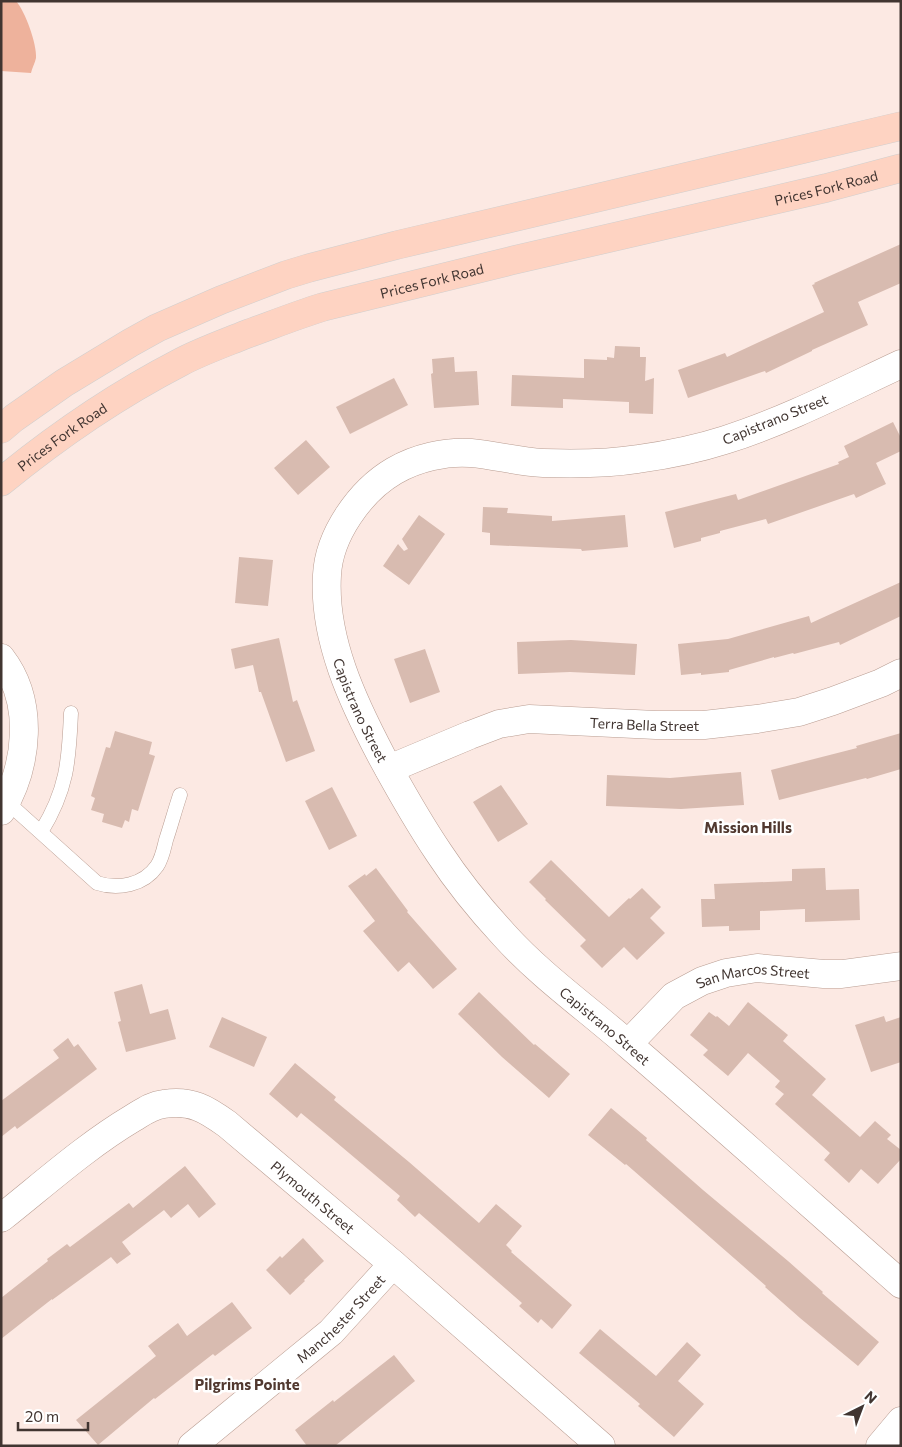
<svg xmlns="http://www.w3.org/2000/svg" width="902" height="1447" font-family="Commissioner,sans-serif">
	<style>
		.green { fill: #eeb29c }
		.building { fill: #d8bbb0 }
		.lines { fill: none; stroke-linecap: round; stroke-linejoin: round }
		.service-casing { stroke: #b99d92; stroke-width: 15 }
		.minor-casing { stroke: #b99d92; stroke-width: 29 }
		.tertiary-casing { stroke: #b99d92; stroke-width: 29 }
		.primary-casing { stroke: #d1cfce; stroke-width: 29 }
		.service { stroke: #fff; stroke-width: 14 }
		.minor { stroke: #fff; stroke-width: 28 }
		.tertiary { stroke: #fff; stroke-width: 28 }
		.primary { stroke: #fed3c2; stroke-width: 28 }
		.labels { text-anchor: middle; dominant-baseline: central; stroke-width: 5; stroke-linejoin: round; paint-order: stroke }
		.street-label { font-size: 14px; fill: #413531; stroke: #fff }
		.neighbourhood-label { font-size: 15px; font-weight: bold; fill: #513930; stroke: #fff }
	</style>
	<rect width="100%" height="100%" fill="#fce9e3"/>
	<path class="green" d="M1,1H16C25,11 37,44 36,58C35,63 32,68 31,73L1,71Z"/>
	<path class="building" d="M901,244V283L858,302L868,325L812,350V351L766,373L765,371L688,398L678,370L725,353L727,357L824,312L812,285L815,284L814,283Z
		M615,346L640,347V357H646L645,381L654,378L653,414L629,413V402L563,399V408L511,406L512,375L584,378V359L607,360V357L614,358Z
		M454,357L455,372L477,371L479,405L434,408L431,374L433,373L432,359Z
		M394,378L408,405L350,434L336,407Z
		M893,422L901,438V451L876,463L886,484L856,498L854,494L768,524L766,519L720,531V533L701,538V541L674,548L665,512L736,494L738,500L839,464L838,462L849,457L844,446Z
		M306,440L330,467L298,495L274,468Z
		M483,507L508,508L507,513L552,516V521L625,515L628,547L582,551L581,549L490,545V533L482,532Z
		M419,515L445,534L409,585L383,566L398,544L404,551L408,549L402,539Z
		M239,557L273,560L268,606L235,603Z
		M901,582V616L840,645L839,642L794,654L793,653L774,658V657L729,670V672L701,675V673L681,675L678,644L728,639L809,616L811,623Z
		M279,638L293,702L297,700L315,751L286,762L261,692H259L253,665L235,669L231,649Z
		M571,640L637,644L635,675L570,672L518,674L517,642Z
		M425,649L440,692L410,703L394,659Z
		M115,731L152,742L149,754L155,756L138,811L132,809L129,822L125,820L122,828L102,822L104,814L91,810L95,798L91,796L106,747L110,748Z
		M901,733V769L867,779L866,778L779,800L771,770L857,748L856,746Z
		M741,772L744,805L681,809L606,806L607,775L670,778Z
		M501,785L528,824L498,842L473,802Z
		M332,787L357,836L329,850L305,801Z
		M551,860L609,917L629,898L630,899L642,888L661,907L650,918L665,933L637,960L624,947L602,968L580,946L586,940L545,900L546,899L529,882Z
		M376,868L408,911L407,912L457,969L433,989L409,962L398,972L363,931L375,921L348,886L365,874L366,876Z
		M825,868L826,890L859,889L860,920L805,922V909L760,911V930L729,931V926L702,927L701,899H715L714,884L792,881V869Z
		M142,984L150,1014L168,1009L176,1039L126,1052L118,1022L121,1021L114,992Z
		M479,992L534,1045L535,1044L570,1074L549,1098L502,1057L458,1014Z
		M748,1002L788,1035L783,1041L826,1079L812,1095L860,1137L875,1121L891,1135L887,1139L901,1150V1159L878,1184L861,1169L849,1183L824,1160L830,1153L775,1104L784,1094L775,1087L780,1081L748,1053L728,1076L703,1055L708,1050L690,1035L709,1012L716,1017L717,1016L729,1026Z
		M884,1016L886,1022L901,1017V1062L871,1072L855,1025Z
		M222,1017L267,1037L254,1067L209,1047Z
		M68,1038L74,1047L78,1044L97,1069L17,1129L15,1126L1,1137V1101L59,1058L53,1050Z
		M295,1063L336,1097L334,1100L409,1162L479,1223L496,1204L522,1226L506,1245L512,1251L511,1252L572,1305L552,1329L541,1319L538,1323L519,1306L522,1303L419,1213L415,1217L397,1200L400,1196L330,1137L301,1113L297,1118L269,1094Z
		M611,1108L647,1138L646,1140L703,1190L788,1261L823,1292L822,1293L879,1342L858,1366L800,1318L765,1287L766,1286L626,1164L625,1165L588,1135Z
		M185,1166L216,1204L199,1218L188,1204L171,1218L164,1210L122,1242L131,1254L117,1264L111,1257L52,1300V1299L1,1339V1298L48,1261L47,1259L67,1244L70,1247L129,1203L133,1208Z
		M303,1238L324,1261L304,1280L305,1281L290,1295L266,1270L280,1256L282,1258Z
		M232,1302L252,1328L215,1356L213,1354L155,1399L154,1398L98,1445L76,1420L156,1356L148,1346L178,1323L187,1336Z
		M600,1329L656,1376L687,1342L701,1355L678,1381L704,1404L674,1437L638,1406L640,1404L579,1353Z
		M394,1355L415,1381L335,1446H307L295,1430L333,1400L334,1402Z"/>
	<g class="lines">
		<g class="service-casing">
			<path id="service" d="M7,802L97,883C118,890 144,885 157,866C162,859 164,848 166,840C171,825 175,810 180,795
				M41,832C67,790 69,761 71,713"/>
		</g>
		<g class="minor-casing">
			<g id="minor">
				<path id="s1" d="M901,364C843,391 785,421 725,440C697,449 667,455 638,459C607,464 574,464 543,463C519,462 495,455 471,453C446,451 416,458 394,471C360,491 329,535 327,575C323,639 353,702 382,757C400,790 418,822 439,853C458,882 480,909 504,935C541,976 588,1009 630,1046C721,1124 810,1204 901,1284"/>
				<path d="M1,658C35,702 28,766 1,811"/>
				<path id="s2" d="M389,769L470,735L499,724L529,719L656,725H704L757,719L799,712L833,701L881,683L901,673"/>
				<path id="s3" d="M628,1044L674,996L702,981L726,973L757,968L824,974H842L901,966"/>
				<path id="s4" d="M1,1218C44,1184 86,1146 133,1118C143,1112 152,1105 164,1104C192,1100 206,1109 227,1124L393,1264L601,1446"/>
				<path id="s5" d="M192,1446L331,1332L393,1264"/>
			</g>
		</g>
		<g class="tertiary-casing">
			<path id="tertiary" d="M880,1446L901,1421"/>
		</g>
		<g class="primary-casing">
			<g id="primary">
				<path d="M1,429L14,418L64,383L130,343L157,328L221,300L286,275L309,268L397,245L901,126"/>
				<path id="s6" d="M1,482C57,436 117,395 181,362C202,351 225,343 247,334C272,325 297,315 323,307L510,261L826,188L901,168"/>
			</g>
		</g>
		<use href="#service" class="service"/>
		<use href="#minor" class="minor"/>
		<use href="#tertiary" class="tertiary"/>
		<use href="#primary" class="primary"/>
	</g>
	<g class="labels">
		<g class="street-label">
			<text stroke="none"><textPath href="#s6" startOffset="886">Prices Fork Road</textPath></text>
			<text stroke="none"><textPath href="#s6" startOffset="481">Prices Fork Road</textPath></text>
			<text transform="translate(775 419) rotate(-22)">Capistrano Street</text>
			<text stroke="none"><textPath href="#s6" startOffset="76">Prices Fork Road</textPath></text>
			<text stroke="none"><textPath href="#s1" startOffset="798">Capistrano Street</textPath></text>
			<text stroke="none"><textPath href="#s2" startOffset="265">Terra Bella Street</textPath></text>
			<text stroke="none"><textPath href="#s3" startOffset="150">San Marcos Street</textPath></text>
			<text stroke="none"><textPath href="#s1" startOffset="1202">Capistrano Street</textPath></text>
			<text stroke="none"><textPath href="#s4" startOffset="381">Plymouth Street</textPath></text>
			<text stroke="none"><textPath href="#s5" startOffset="196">Manchester Street</textPath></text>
		</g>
		<g class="neighbourhood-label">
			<text x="748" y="827">Mission Hills</text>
			<text x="247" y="1384">Pilgrims Pointe</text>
		</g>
	</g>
	<rect width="902" height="1447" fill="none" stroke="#413531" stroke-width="5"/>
	<g transform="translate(862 1407) rotate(42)" stroke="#ffffff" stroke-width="4" paint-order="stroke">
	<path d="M0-4L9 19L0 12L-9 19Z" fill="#413531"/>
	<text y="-8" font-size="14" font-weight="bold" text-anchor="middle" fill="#413531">N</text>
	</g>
	<path d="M18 1422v8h70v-8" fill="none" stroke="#413531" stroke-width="2.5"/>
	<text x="25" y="1422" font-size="15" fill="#413531" stroke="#ffffff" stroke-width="4" paint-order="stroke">20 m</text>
</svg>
